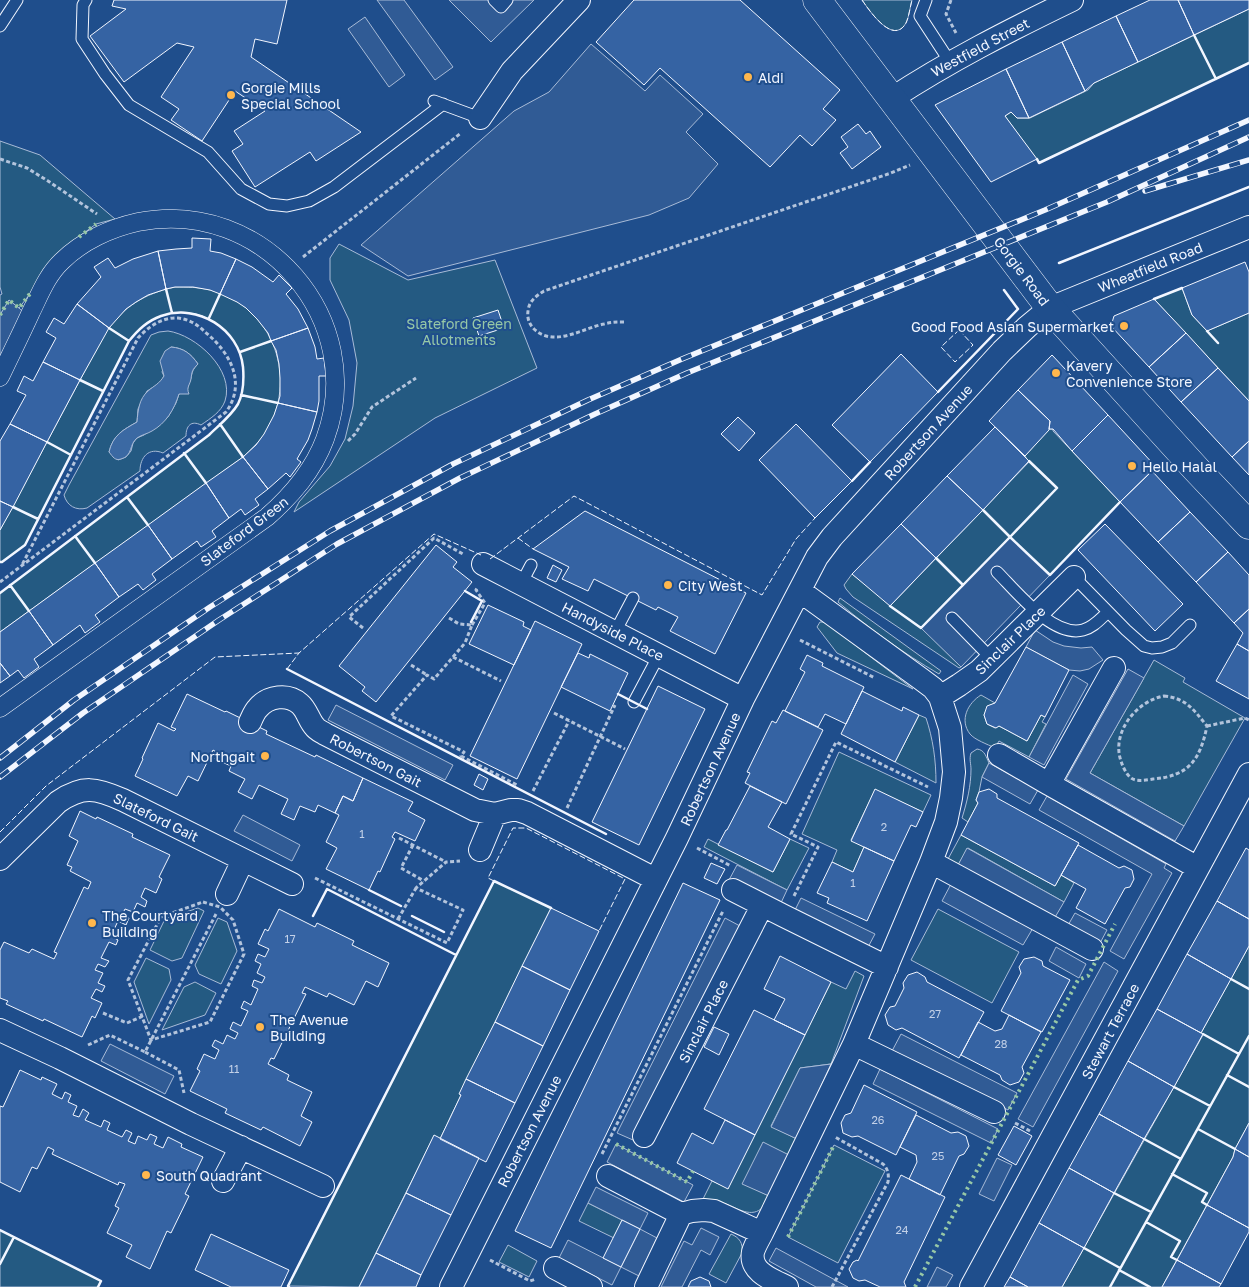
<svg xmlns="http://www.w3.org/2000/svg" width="1249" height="1287" font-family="'Golos Text',sans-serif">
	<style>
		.green { fill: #245a82; stroke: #a8bbd7; fill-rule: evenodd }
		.parking { fill: #305b95; stroke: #a8bbd7 }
		.water { fill: #3b69a3; stroke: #a8bbd7 }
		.building { fill: #3563a3; stroke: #f2f6ff }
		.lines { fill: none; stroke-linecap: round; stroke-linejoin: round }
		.service-casing { stroke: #f2f6ff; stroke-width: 13 }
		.pedestrian-casing { stroke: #f2f6ff; stroke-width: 19 }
		.minor-casing { stroke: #f2f6ff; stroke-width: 24 }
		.primary-casing { stroke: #f2f6ff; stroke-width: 29 }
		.path { stroke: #b3c4dc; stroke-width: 3; stroke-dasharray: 4 2.5; stroke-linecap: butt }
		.service { stroke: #1f4e8c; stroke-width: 11 }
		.pedestrian { stroke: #1f4e8c; stroke-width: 18 }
		.minor { stroke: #1f4e8c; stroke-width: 22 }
		.primary { stroke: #1f4e8c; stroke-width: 28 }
		.rail-casing { stroke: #f2f6ff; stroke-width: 5.5 }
		.rail { stroke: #1f4e8c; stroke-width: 4; stroke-dasharray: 11; stroke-linecap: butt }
		.hedge { stroke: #97c8a6; stroke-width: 4; stroke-dasharray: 2.5 4; stroke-linecap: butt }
		.fence { stroke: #f2f6ff; stroke-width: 1; stroke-dasharray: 6 2.5; stroke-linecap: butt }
		.wall { stroke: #f2f6ff; stroke-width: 2.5 }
		.poi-dot { fill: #ffb74d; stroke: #1f4e8c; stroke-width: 2 }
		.labels { text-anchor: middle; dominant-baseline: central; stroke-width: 4; stroke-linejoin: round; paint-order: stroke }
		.number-label { font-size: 11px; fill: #c3d1e8 }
		.street-label { font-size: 14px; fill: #f2f6ff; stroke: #1f4e8c }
		.poi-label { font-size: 14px; fill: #f2f6ff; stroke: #1f4e8c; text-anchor: start }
		.park-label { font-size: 14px; fill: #97c8a6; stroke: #1f4e8c }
	</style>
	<rect width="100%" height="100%" fill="#1f4e8c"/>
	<path class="green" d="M862,0H912C910,7 909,17 906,23C893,46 869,10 862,0Z
		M1249,9V63L1039,163L1005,116L1011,112L1017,118H1030L1088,90L1094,83Z
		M0,141L40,155L115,219L96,224L68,245L19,308L9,300L0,315V295L2,294L0,287Z
		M339,244L408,280L495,260L537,368L435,418L294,512L299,502L330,466L345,439L353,406L357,363L349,320L330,280V258Z
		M175,287C187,287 198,287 210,290C274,306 300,381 264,435C258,443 250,450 243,457L0,632V593L209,435C218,426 231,416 238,404C243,394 244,379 243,367C239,329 198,302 161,316C147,321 138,330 129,341L25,545L2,562H0V530L105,333C124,306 144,294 175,287Z
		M1182,288L1192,315L1207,331L1249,313V401L1154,299Z
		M168,331C196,335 235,370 225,401C221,412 211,418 201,425C191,420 186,426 186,436L163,453C149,447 140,457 140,471L87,508C76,511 67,506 64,495L69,485L151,335L159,332ZM171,347C184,348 191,354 198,364C193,369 192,372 191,378C190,382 188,386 187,390L179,394L176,403L168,417L144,435L137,438L133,443L131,451L126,457L118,460L109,452C113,435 123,430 137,422L138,409L147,391L160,383L164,376L162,372Z
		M1049,429H1053V431L1120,502L1050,575L1010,537L921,627L961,667L959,668L853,597L846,589L844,585L852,574L891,605L1029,462L1025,456Z
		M840,598L941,671L939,674C903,653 870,629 838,602Z
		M820,622H823L826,623L913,689L837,653L817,627Z
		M1154,660L1185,678L1183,682L1245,718L1184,826L1090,773Z
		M981,695L995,703L988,706L984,715L987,724L995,728L999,726L1027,741L1041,715L1045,717L1042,722L1046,724L1029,757L999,741L995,748C987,744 975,740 970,734C959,720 968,703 981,695Z
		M919,715L926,718C933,739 936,760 936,783L895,762Z
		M977,749C985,750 986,757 989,763L982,777L979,792L976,800L978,803L968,822L962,818C967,802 971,786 971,769C971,764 969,759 971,753Z
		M839,752L931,795L923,812L875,790L851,840L864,847L853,872L832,862L837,850L802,834Z
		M961,835L1055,886L1061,875L1074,883L1064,902L968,848L958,865L948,859Z
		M708,839L773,872L790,839L809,848L787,890L704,847Z
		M494,881L551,908L460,1094L461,1095L440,1139L434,1136L359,1287L288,1286Z
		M198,908L204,911L182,958L172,961L150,950L165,919Z
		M938,909L1019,952L992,1003L911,960Z
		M218,918L227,922L237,951L221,984L199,974L195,965Z
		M1249,946V1123L1235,1149L1233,1157L1162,1287H1062L1203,1035L1201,1033Z
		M146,958L169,969L171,980L149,1024L134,982Z
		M855,971L864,976L831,1064L800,1068L771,1126L797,1139L789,1155L743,1183L769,1196C767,1200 765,1204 763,1207C752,1219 737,1208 726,1204C718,1201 710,1201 702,1201L712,1181L728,1188L831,982L846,989Z
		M195,982L216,993L205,1015L162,1030L184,987Z
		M834,1145L885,1171L838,1263L788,1237Z
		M588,1203L622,1220L614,1238L579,1221Z
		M0,1230L101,1281L98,1287H0Z
		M731,1234C740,1238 743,1243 742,1253L726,1283L709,1274Z
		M508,1245L537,1261L529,1277L499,1262Z"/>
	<path class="parking" d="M377,0H404L453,67L435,80Z
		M449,0H534L491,42Z
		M365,17L405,75L389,87L348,29Z
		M591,44L645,91L660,75L703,114L686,132L718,164L689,198L649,215L408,276L361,245L514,111L549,92Z
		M9,300L25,313L0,358V315Z
		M1010,537L1050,575L961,667L921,628Z
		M1035,630L1053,642L1064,646L1081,648L1092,647L1103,660L1089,669L1080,671L1069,670L1026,647Z
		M1128,669L1144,678L1090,773L1184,826L1175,841L1066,779Z
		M1073,675L1088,684L1044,765L1029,757Z
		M336,705L453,765L445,780L328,720Z
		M989,763L1038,790L1030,804L982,777Z
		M1047,796L1166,864L1164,868L1172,873L1124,959L1110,951L1152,874L1039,810Z
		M243,815L300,845L292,861L234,831Z
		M967,848L1064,902L1054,919L958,865Z
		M737,865L787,890L780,905L729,880Z
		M951,884L1033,928L1023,945L942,901Z
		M801,898L875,934L867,949L794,912Z
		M1075,913L1107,930L1099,945L1067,927Z
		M725,918L740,926L633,1140L617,1133Z
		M1056,947L1086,964L1079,978L1049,961Z
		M1104,962L1118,971L1033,1127L1018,1119Z
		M901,1034L1017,1093L1008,1110L892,1051Z
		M110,1044L174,1076L165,1094L101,1061Z
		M831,1064L797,1139L771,1127L800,1068Z
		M880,1069L998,1129L991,1143L873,1084Z
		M763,1142L789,1155L769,1196L742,1184Z
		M616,1144L693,1185L684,1202L607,1162Z
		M997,1158L1012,1165L994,1201L979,1194Z
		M596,1187L648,1213L640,1229L657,1238L639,1276L621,1267L612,1285L559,1258L568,1240L621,1267L640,1229L588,1203Z
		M701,1228L719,1237L710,1255L701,1250L682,1287H661L684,1241L692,1245Z
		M776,1248L848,1287H816L769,1261Z
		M937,1267L953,1275L946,1287H927Z"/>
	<path class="water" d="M171,347C184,348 191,354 198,364C192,370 192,371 191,379C190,385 186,387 189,394H179C174,410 166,423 152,431C147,434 141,435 137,438C129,444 133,456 121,459C115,461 113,457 109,452C113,435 123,430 137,422C138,410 139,399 148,391C155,385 159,384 164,376L160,361L165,351Z"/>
	<path class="building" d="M114,0H287L277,44L255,39L251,57L361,132L316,161L310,152L255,187L232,151L243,144L234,131L265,111L235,91L202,141L171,120L179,109L161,97L194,47L177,43L124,82L90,36L126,9L112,6Z
		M634,0H740L840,90L823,109L836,120L812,146L800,135L770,167L660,68L644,85L596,42Z
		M1150,0H1178L1194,35L1138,62L1116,16Z
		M1178,0H1249V9L1194,35Z
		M1116,16L1138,62L1094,83L1085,91L1062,42Z
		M1062,42L1085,91L1029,118L1006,69Z
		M1006,69L1029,118H1017L1011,112L1005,116L1037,159L991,182L935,105Z
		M858,124L866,134L870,131L881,147L852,169L840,153L848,147L841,137Z
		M192,238L211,239L210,251L221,253L236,259L220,294L210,290L193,287H175L166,289L158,251L176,249L192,248Z
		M158,251L166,289L148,295L136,302L126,309L109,328L77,304L101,277L94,267L108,258L115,268L133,259Z
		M236,259L252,267L273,282L279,275L292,288L286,294L298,309L308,328L271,341L268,333L257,319L246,308L237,302L220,294Z
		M1245,262L1249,272V313L1207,331L1192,315L1182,288Z
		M1154,299L1186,333L1149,367L1111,326L1114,316Z
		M77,304L109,328L80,380L43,362L56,338L46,332L54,318L64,324Z
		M498,310L504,328L479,336L473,318Z
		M308,328L315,347L317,359L324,358L326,376H319V401L317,412L278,403L280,396V378L279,364L276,350L271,341Z
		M1186,333L1218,368L1181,402L1149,367Z
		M901,354L938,392L870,462L832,425Z
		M1052,355L1108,415L1072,451L1053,429H1049L1050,421L1018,390Z
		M43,362L80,380L47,442L10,424L26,395L17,391L24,376L33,381Z
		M1218,368L1249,401V441L1232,457L1181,402Z
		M1018,390L1050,421L1049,430L1025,456L989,421Z
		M278,403L317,412L312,429L308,440L297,459L301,462L290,477L286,473L268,489L243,457L256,445L264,434L274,415Z
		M1108,415L1156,467L1120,502L1072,451Z
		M738,417L755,433L739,451L721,434Z
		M10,424L47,442L13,507L0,501V441Z
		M796,424L852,481L815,518L759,460Z
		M995,427L1029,461L983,510L947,476Z
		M1249,441V475L1232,457Z
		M243,457L268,489L255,499L259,505L245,515L241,509L229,518L206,483Z
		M1152,471L1190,512L1158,542L1120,502Z
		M947,476L983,510L936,558L901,524Z
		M206,483L229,518L212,531L216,537L201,547L197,541L172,559L148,525Z
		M0,501L13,507L0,530Z
		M585,511L746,593L715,654L670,631L678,617L658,607L656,610L594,579L588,591L562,579L569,567L533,549Z
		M1190,512L1228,552L1196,582L1158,542Z
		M901,524L936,558L890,606L852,574Z
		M1105,524L1183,604L1155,631L1078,550Z
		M148,525L172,559L152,574L156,580L143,590L138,584L119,597L95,563Z
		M436,545L457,562L453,567L472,582L376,702L362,691L365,687L339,666Z
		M1228,552L1249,575V609L1234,623L1196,582Z
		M95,563L119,597L95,615L100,622L85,633L80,625L53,645L29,611Z
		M553,565L562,570L556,582L547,578Z
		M488,605L524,622L523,626L531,630L514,665L469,644Z
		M1249,609V651L1237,644L1243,633L1234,623Z
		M29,611L53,645L34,659L39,667L24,678L18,670L10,676L0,663V632Z
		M535,621L582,644L517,779L470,756Z
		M1237,644L1249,651V699L1216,681Z
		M1026,647L1069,670L1045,717L1041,715L1027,741L999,726L996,728L987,724L984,715L987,706L995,703Z
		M578,653L589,658L590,654L628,673L610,711L561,687Z
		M807,655L823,663L822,666L864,687L846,724L825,714L818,727L785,711L805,672L800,669Z
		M0,663L10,676L0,683Z
		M658,686L705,709L639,845L592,822Z
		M862,691L902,711L903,707L919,715L895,762L841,734Z
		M187,694L225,712L226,711L267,731L266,734L315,757L316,755L363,778L353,801L343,796L335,813L318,805L315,812L300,806L294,820L281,814L288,799L259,785L252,799L238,792L245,779L229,771L231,766L215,759L218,753L213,750L198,781L188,776L177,796L135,776L143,759L142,758L158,723L174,731L176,729L171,727Z
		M783,710L823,730L786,804L745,783L750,773L747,772L772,721L776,723Z
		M479,774L488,779L483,790L474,785Z
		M363,778L413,802L408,811L425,820L415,841L395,832L392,837L395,839L380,872L378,871L369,890L326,869L337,848L326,842L339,815L335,813L343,796L353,801Z
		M750,786L782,802L768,827L790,839L773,872L718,845L726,830H727Z
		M875,789L923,812L916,827L911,825L894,861L851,841Z
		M989,789L997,794V798L1079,843L1055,886L961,835L978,803L976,800L979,792Z
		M80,811L96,819L97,817L133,834L132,837L170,855L159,877L162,879L156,893L145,888L141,897L147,901L145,907L137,903L133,912L125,909L122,915L129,918L126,925L118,921L111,936L118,940L116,945L109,942L101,958L109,961L105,967L98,964L95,970L103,973L98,983L105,986L102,992L96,989L91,998L102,1003L95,1018L92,1016L82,1037L44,1019L43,1021L6,1004L8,1001L0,998V950L4,942L29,953L32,949L54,959L57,953L54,952L84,887L88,889L91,882L70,871L72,867L67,865L78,841L69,836Z
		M1078,845L1119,868L1124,866L1132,870L1134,879L1130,887L1125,888L1105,924L1076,908L1086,889L1061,875Z
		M864,847L894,861L867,921L827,903L829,898L817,893L832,862L853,872Z
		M1246,848L1249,850V919L1217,901Z
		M711,863L725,869L717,884L704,878Z
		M683,883L720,900L551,1248L515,1231Z
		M1217,901L1249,919V946L1231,979L1187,954Z
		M551,908L599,931L570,990L522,966Z
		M279,909L315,927L317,923L354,941L352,945L389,963L378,987L366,981L354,1005L329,993L327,997L305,987L302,993L306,994L274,1059L271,1058L268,1064L289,1075L287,1080L312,1092L301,1116L312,1122L300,1146L263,1127L261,1130L225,1113L227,1109L190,1091L200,1071L197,1069L204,1054L215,1059L219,1050L212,1046L215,1040L223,1044L227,1035L235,1039L238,1033L230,1029L233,1022L241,1026L248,1011L241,1008L244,1001L251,1005L258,989L252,986L254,980L262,983L265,977L257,973L261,964L255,961L258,954L265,957L269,949L258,944L265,929L268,931Z
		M1187,954L1231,979L1201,1033L1157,1009Z
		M780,956L831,982L805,1035L774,1020L785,999L764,989Z
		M1034,957L1042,961L1043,966L1070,980L1042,1032L1001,1011L1021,973L1019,967L1024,959Z
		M522,966L570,990L543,1046L495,1022Z
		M917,972L925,977L927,982L984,1012L959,1058L902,1028L896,1030L888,1025L885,1015L890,1007L895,1006L904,988L903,983L908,975Z
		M1157,1009L1203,1034L1174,1087L1128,1061Z
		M754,1010L805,1035L755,1135L704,1109Z
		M1009,1015L1041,1032L1022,1067L1024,1073L1019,1082L1010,1085L1002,1080L1000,1075L961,1055L978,1022L995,1031L1002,1029Z
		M495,1022L543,1046L515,1103L466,1079Z
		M714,1027L729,1034L719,1055L704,1047Z
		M1128,1061L1174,1087L1144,1139L1099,1114Z
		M20,1070L41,1080L42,1077L57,1084L52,1094L62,1099L65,1092L71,1095L68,1102L77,1106L73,1115L79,1117L83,1109L89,1113L85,1120L101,1127L104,1120L110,1123L107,1130L122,1137L126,1130L132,1133L128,1141L135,1144L138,1136L147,1140L150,1134L157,1137L154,1144L163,1148L168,1137L182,1144L181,1147L203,1157L185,1194L189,1196L171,1233L167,1231L150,1269L126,1257L132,1245L107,1233L119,1208L115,1206L125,1184L119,1182L118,1185L52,1154L54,1150L48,1147L37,1169L32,1167L20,1192L0,1182V1106L3,1107Z
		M466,1079L515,1103L486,1162L440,1139L461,1095L459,1094Z
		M864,1085L917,1112L896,1155L858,1136L852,1137L843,1133L841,1123L845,1115L851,1113Z
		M1099,1114L1144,1139L1114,1193L1069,1168Z
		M916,1115L951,1133L958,1132L966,1136L969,1146L964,1154L959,1156L940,1195L909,1179L917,1162L916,1155L900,1147Z
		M725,1120L755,1135L728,1189L677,1163L692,1133L713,1144Z
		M1249,1123V1157L1235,1149Z
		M1014,1126L1032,1136L1016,1165L998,1155Z
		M434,1135L479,1158L451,1215L406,1193Z
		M1235,1149L1249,1157V1228L1207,1205L1233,1157Z
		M1069,1168L1114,1193L1084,1248L1039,1223Z
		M901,1175L945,1197L904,1282L906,1287H880L865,1280L859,1281L853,1278L849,1269L853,1262L857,1260L858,1261Z
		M406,1193L451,1215L421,1275L376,1253Z
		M1207,1205L1249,1228V1232L1221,1284L1177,1260Z
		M622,1220L640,1229L621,1267L603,1258Z
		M1039,1223L1084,1248L1062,1287H1028L1010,1277Z
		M211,1234L289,1270L281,1287H231L195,1270Z
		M376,1253L421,1275L416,1287H359Z
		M1177,1260L1221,1284L1219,1287H1162Z
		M700,1277L709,1281L711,1287H688L691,1281Z
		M1010,1277L1028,1287H1004Z"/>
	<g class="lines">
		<g class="service-casing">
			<path id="service" d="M86,0L83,5L82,39L105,74L129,105L208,152L241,189L269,204L287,206L309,201L334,187L443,104
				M494,0L501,7L507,0
				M926,0L920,16L950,62
				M0,26L17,0
				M434,101L480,118
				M997,572C1016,591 1053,638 1083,630C1094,627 1100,619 1108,612
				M1074,577L1126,630L1144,646L1152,648L1162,647L1172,643L1190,625
				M521,584L531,565
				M952,618L992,659
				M615,632L633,598
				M634,702L659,655"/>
		</g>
		<g class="pedestrian-casing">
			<path id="pedestrian" d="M0,377C10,356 21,334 31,312C40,294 47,275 62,261C82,241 111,228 138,222C263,197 369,320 325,439C313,471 292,495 267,517L0,708"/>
		</g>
		<g class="minor-casing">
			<path id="minor" d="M891,99C949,61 1010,30 1072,0
				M480,118L512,71L579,0
				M483,564L743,699
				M1114,668L1049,784L1198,868
				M940,697L959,685L979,671L1074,577
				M250,722C252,718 254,712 258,708C268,696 288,693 300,704C307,710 309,721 315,727C317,730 322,732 325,734L475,810L495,814L511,810H518L527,813L655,879
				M999,755L1049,784
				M480,850L495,814
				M0,859L58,802C83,785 96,788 123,800L292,884
				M931,862L1092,949
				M733,890L784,916L887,967
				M227,894L243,860
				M0,1030L60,1058L191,1124L323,1186
				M854,1044L994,1112
				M644,1136L762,906
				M608,1176L681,1214L692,1211L704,1210L714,1211L762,1233L854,1044L931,862L946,822L951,798L954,772L950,728L940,697L933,688L921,679L800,591
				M223,1181L241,1147
				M762,1233C759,1239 755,1245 753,1252C749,1272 773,1280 787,1287
				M555,1268L591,1287
				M451,1287L677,838L743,699L817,557L832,537L1002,351L1027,327L1050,308L1249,227
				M646,1287L681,1214
				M971,1287L1249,774"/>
		</g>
		<g class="primary-casing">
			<path id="primary" d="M817,0L1050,308L1196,469L1249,525"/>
		</g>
		<path class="path" d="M951,0L946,14L956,33
			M0,159L27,168L48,181L97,214
			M303,257L461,133
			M624,322C617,322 611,322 604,324C583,328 554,348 534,329C529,324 527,318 528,311C529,301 536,296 544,291L891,173L910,165
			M348,441L355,434L372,407L416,378
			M0,582L226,412C247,383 230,352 205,332C198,325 189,319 178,318C162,317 148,327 138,338L22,565
			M449,618L459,624L472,625L465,643L434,679L427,675L391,716L464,752L461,756L517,785
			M472,625L485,603L476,590L477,588
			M363,628L349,617L434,538L463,554
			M800,640L875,678
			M453,657L501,681
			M411,665L427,675
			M1164,696C1186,698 1194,710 1207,726C1200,760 1189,776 1153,779C1147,780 1136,782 1131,778C1126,774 1123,767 1121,761C1111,733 1136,701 1164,696Z
			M554,713L625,749
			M1207,726L1245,718L1249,720
			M533,791L569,721
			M567,808L615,705
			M399,838L446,862
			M413,845L401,868L424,881
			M697,848L731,866
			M315,878L447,943L463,910L416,888L446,862L460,861
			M794,896L818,847L791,834L836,742L928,787
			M203,902L220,907L233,920L244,954L210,1022L151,1040L128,980L161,917Z
			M398,919L416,888
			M103,1013L127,1023L143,1016
			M88,1045L110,1035L145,1052L216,914
			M145,1052L179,1070L184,1093
			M1015,1123L1030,1131
			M602,1154L723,911
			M490,1260L530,1281L536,1279
			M832,1287L888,1182C889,1174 888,1169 883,1164L835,1137"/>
		<use href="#service" class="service"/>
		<use href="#pedestrian" class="pedestrian"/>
		<use href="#minor" class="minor"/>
		<use href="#primary" class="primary"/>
		<g class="rail-casing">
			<path id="rail" d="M1145,191L1249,160
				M0,758L74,700L210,607L330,531L453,464L588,400L682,359L1045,210L1249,120
				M0,777L83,713L219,620L337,544L460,478L595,414L687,373L1107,202L1249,137"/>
		</g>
		<use href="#rail" class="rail"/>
		<path class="hedge" d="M79,237L96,224
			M0,315L9,300L19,308L32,291
			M616,1144L687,1182L693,1171
			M788,1237L834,1145
			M915,1287L1078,980L1088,976L1115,924"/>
		<path class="fence" d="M862,0C869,10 893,46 906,23C909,17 910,7 912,0
			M959,330L973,345L955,362L941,347Z
			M518,538L533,549
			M490,559L574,496L762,595L796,539L815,518
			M287,669L299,653L434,534L481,555
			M0,832L46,786L215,657L299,653
			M494,881L488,878L513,828H526L625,879L599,931"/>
		<path class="wall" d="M1194,35L1216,79
			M1037,159L1039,163L1249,63
			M1059,263L1249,187
			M166,289L172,313
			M1154,299L1182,288
			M209,318L220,294
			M109,328L129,341
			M1207,331L1218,343
			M240,352L271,341
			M80,380L103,391
			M938,392L1018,309L1004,290
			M241,395L278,403
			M220,424L243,457
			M47,442L71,455
			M184,453L206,483
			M852,481L870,462
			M127,497L148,525
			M13,507L38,519
			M983,510L1010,537L1057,488L1029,461
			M75,536L95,563
			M936,558L963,585
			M0,562H2L25,545L129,341C138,330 147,321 161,316C198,303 239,329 243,367C244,379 243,394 238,404C231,416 218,426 209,435L0,593
			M10,585L29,611
			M465,591L482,601L471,622
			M890,606L921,628L1010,537L1050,575L1120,502
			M287,669L606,834
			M618,694L647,709
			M369,890L401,906
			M313,916L327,889L456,955
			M412,916L444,932
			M1231,979L1249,989
			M1203,1034L1239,1054
			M1227,1075L1249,1087
			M1174,1087L1210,1106
			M1198,1129L1235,1149
			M1144,1139L1181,1159
			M1172,1174L1207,1193L1202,1202L1207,1205
			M1114,1193L1151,1212
			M1146,1222L1180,1241L1171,1257L1177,1260
			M0,1230L101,1281L98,1287
			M1084,1248L1120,1268
			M0,1264L14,1237
			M1119,1270L1150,1287
			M289,1287L288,1286L494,881L551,908
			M1110,1287L1249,1036"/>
	</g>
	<g class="poi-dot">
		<circle cx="748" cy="77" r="5"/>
		<circle cx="231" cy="95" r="5"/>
		<circle cx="1124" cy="326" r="5"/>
		<circle cx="1056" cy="373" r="5"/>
		<circle cx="1132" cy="466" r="5"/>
		<circle cx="668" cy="585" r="5"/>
		<circle cx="265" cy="756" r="5"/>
		<circle cx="92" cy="923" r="5"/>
		<circle cx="260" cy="1027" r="5"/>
		<circle cx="146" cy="1175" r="5"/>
	</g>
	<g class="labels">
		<g class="number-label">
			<text x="884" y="826">2</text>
			<text x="362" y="833">1</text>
			<text x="853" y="882">1</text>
			<text x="290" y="938">17</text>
			<text x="935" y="1013">27</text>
			<text x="1001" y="1043">28</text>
			<text x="234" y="1068">11</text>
			<text x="878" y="1119">26</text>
			<text x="938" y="1155">25</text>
			<text x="902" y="1229">24</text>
		</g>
		<g class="street-label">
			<text transform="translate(980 47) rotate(-28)">Westfield Street</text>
			<text transform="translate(1150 267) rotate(-22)">Wheatfield Road</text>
			<text transform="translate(1022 271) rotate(53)">Gorgie Road</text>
			<text transform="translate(928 432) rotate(-48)">Robertson Avenue</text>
			<text transform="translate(244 531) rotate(-37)">Slateford Green</text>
			<text transform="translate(613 631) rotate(27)">Handyside Place</text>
			<text transform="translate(1010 640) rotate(-44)">Sinclair Place</text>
			<text transform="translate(376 760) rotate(27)">Robertson Gait</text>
			<text transform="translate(710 769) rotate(-65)">Robertson Avenue</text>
			<text transform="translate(156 817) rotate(26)">Slateford Gait</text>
			<text transform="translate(703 1021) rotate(-63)">Sinclair Place</text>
			<text transform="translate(1110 1031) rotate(-62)">Stewart Terrace</text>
			<text transform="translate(529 1131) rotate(-63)">Robertson Avenue</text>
		</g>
		<g class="poi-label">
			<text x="758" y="77">Aldi</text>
			<text x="241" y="87">Gorgie Mills<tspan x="241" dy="16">Special School</tspan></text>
			<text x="1114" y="326" text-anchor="end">Good Food Asian Supermarket</text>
			<text x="1066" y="365">Kavery<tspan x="1066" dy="16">Convenience Store</tspan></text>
			<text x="1142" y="466">Hello Halal</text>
			<text x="678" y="585">City West</text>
			<text x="255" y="756" text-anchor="end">Northgait</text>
			<text x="102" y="915">The Courtyard<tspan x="102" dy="16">Building</tspan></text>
			<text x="270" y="1019">The Avenue<tspan x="270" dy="16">Building</tspan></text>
			<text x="156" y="1175">South Quadrant</text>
		</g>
		<g class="park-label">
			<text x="459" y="323">Slateford Green<tspan x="459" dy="16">Allotments</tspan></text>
		</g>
	</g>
</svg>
